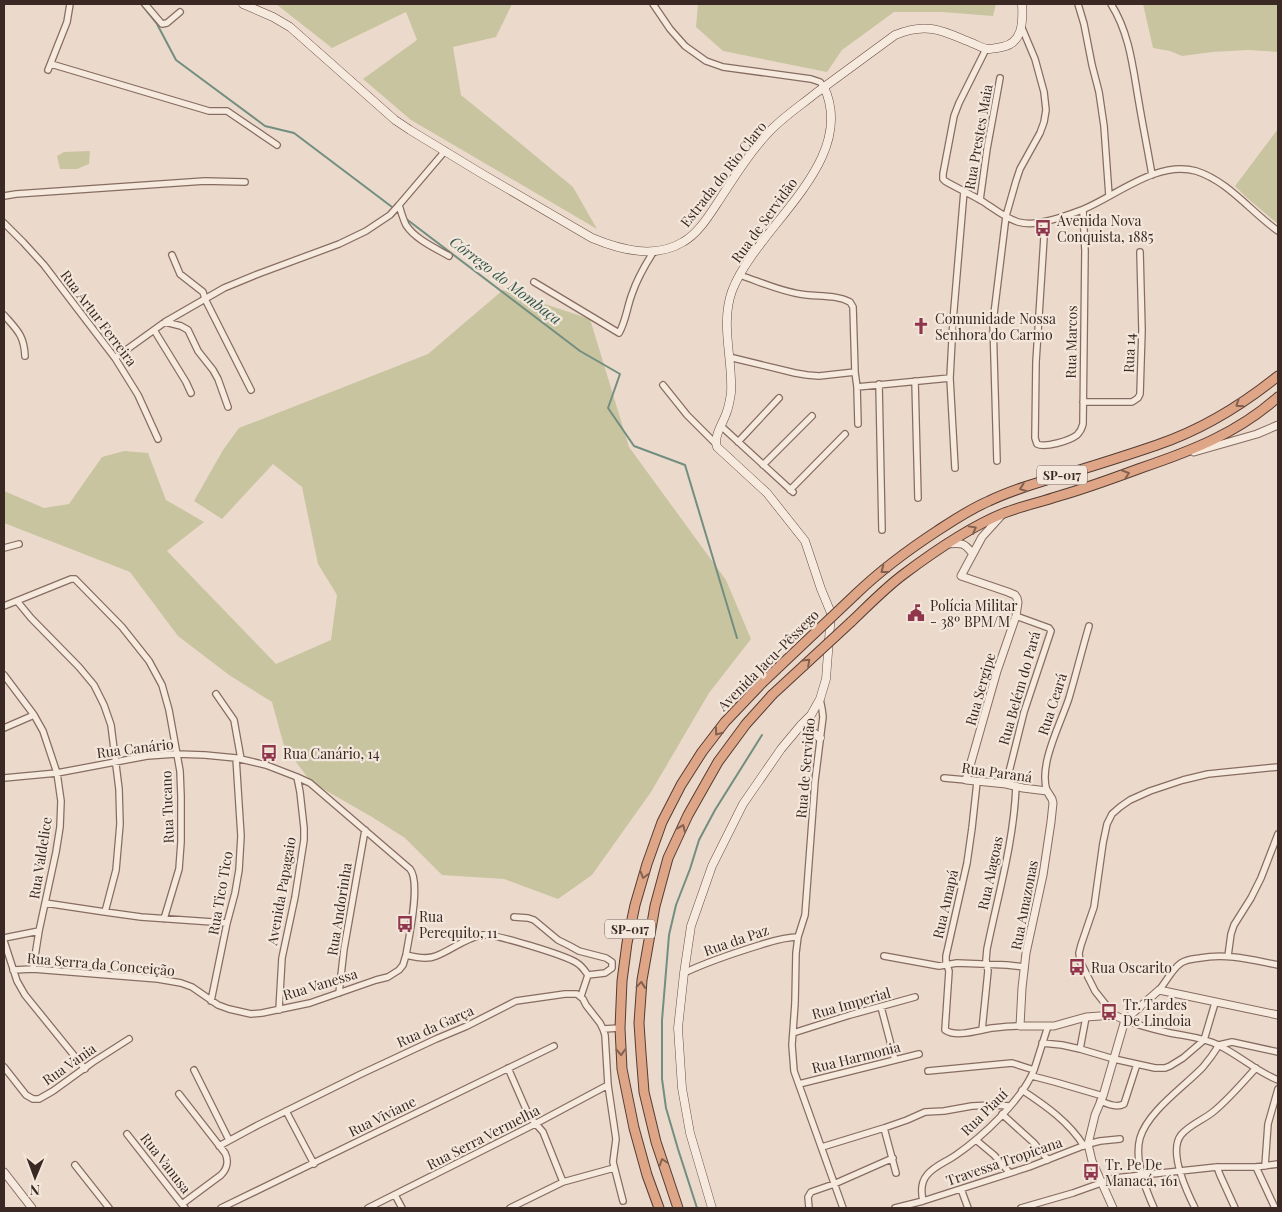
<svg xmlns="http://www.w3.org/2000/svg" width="1282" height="1212" font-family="'Playfair Display',serif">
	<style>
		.green { fill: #c9c4a0 }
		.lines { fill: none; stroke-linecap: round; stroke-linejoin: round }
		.stream { stroke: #728e81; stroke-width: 2 }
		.minor-casing { stroke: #876c61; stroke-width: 8 }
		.tertiary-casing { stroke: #876c61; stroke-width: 9 }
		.secondary-casing { stroke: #694d44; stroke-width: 9 }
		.trunk-casing { stroke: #553c34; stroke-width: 11 }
		.minor { stroke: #f6e9de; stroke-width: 5.5 }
		.tertiary { stroke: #f6e9de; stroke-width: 7 }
		.secondary { stroke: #f6e9de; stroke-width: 8 }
		.trunk { stroke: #dea687; stroke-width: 9 }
		.trunk-bridge-casing { stroke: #553c34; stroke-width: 11; stroke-linecap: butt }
		.trunk-bridge { stroke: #dea687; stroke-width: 9 }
		.oneway { stroke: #836150 }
		.labels { text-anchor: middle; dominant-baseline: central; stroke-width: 4.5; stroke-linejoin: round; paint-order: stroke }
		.shield { fill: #f3e6da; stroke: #71615a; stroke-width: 1 }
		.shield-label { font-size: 12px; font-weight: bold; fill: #392823 }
		.street-label { font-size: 14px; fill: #392823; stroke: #f3e6da }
		.poi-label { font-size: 14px; fill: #392823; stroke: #f3e6da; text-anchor: start }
		.water-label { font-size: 15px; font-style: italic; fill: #33574c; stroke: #f3e6da }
	</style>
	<rect width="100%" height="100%" fill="#ebdacb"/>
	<path class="green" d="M276,4H512L496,37L453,47L461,95L509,134L573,187L597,229L411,120L363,79L417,40L406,12L332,48Z
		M698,4H996L993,16L942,12H894L842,50L827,72L723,51L696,27Z
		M1143,4H1278V52L1248,50L1212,52L1182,56L1170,51L1153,48Z
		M1278,129V224L1246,197L1235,186Z
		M90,151L89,164L77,169H60L57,156L64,152Z
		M503,290L590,319L629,447L726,580L751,639L709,693L651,792L592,875L558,899L504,879L442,875L405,838L372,817L311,782L284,746L272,702L229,675L178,636L130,572L4,523V491L44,508L69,504L102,457L124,451L148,453L166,500L204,522L167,551L276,664L331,640L337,595L318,564L302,487L273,464L222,519L194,501L223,450L239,428L428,354Z"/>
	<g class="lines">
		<path class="stream" d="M141,4L157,24L176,60L265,126L294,133L400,213
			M405,218L580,351L620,374L608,408L634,446L685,465L737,638
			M697,1208L678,1149L666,1108L662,1079V1020L669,935L676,905L690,869L699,840L715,810L762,735"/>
		<g class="minor-casing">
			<path id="minor" d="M145,4L162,24L167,23L180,12
				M653,4L670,29L685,46L706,61L723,67L811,79L820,82L824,87
				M1078,4L1084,24L1092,65L1099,92L1104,126L1109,196
				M1111,4C1130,34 1133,69 1139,103C1143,127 1148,151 1152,175
				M986,49L959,103L954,116L943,174V179L945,181C957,188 970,194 982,201C993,208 1005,218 1018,222C1033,226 1048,221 1062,217C1070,214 1077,212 1084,209C1117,195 1158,160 1196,171C1228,181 1251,212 1278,231
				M51,64L209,111H227L277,145
				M48,70L67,22L70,4
				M4,196L16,194L205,181L245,182
				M980,200L987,149L1000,78
				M399,205C401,212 403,219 406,225C415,239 435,248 449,256
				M1045,222L1036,362L1035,438L1037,444C1045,448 1069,441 1077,435C1080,432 1082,428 1083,424L1085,251L1083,210
				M4,223L23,242L44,265L115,358L138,395L158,439
				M172,255L180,274L203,292L205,299L251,390
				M739,275C758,281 780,291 800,294C816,297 835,294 850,302L853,307L855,372L857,387L950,378
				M534,282L619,333C626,321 627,307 632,294C637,279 645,265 654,251
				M4,315C17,330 24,335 25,356
				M165,322L181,326L188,330L198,351L213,370L218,379L228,407
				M154,330L186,382L191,393
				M729,357L795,373L807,375L819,376L855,372
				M115,358L165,322L224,288L258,274L339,244L366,231L390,215L399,205L445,151
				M915,381L918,498
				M879,384L882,530
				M663,385L687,415L716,444
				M857,387L858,424
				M1083,402H1132L1138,398L1140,394L1142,330L1140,252
				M721,426L793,492
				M738,442L779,398
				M997,461L993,322L1006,216L1016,181L1020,169L1040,133L1044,122L1046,110L1044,92L1035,59L1022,28
				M763,465L812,416
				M955,468L950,378L953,321L964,191
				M790,490L845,434
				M4,548L19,544
				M17,601L31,618L79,667L94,685L104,705L111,725L119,789L120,824L116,870L105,912
				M4,606L71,579H75L122,627L149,661L162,685L169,710L180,771L181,796V842L179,869L164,919
				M4,675L34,715L43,731L57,773L61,801L60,827L56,852L39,931L33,969
				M216,694L234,720L241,759
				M820,699L822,709L823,717L815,781L805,915L798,937L796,953L795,1003L792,1045L794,1071L843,1208
				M4,728L34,715
				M4,778L57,773L147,756L176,754L205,755L236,758L266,765L297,777L310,783L410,869C421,882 409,937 406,955L403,965L399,970L388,977L376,980L310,1003L262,1013L251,1014L229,1009L218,1005L192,987L181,983L158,979L33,969L13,970
				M944,778L966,780
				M977,782L972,828L967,863L946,956V962L949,971L945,1030C956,1038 979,1030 992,1028C1001,1027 1011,1026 1020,1026
				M1006,784L1024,712L1051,631L1049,628L1016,616
				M1047,791C1038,765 1061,723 1069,698C1076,674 1082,650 1089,626
				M45,903L105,912L141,917L227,923
				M514,917L528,918L534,920L558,940L570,946L579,951L606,958L612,962V968L605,973L588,975
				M4,938L39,931
				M4,941L17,981L25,995L85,1069
				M406,955C415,957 427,960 436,956C452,950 465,938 482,935C494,933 567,956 577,963C582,966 585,971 588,975L581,996
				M884,956L939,966L957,963L1007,965L1025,967
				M1228,956L1231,934L1234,925L1251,898L1261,878L1278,834
				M684,973C709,961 734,953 760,945C773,941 784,937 798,937
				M1159,990C1166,982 1172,969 1181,963C1187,959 1193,959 1200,958C1227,953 1252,960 1278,965
				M339,993L344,949L365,830
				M211,1001L227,923L235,893L239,870L241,836L236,758
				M881,1007L895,1060
				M279,1010L282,958L295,897L304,840V828L300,792L297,777
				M1114,1015L1095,991L1080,961L1079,953L1081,945L1094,907L1103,843L1107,824L1112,814L1120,807L1130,800L1150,791L1183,780L1208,774L1278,767
				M1125,1020C1138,1025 1152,1029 1166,1032C1183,1036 1203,1037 1218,1045C1239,1055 1257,1072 1278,1080
				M603,1029L620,1028
				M982,1030L988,971L986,960L987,949C998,895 1014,841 1016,786
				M793,1033L850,1015L915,997
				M1042,1043L1062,1045L1080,1049L1114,1059L1155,1068H1165L1170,1066L1183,1058L1204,1040L1215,1003
				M1219,1045L1232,1042L1278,1052
				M1080,1049L1086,1017
				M4,1067L26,1095L33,1099H39L53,1091L93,1062L129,1039
				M508,1068L529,1116L543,1132L563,1182
				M194,1070L229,1140
				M928,1071L1012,1063L1034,1070
				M1032,1076L1055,1082L1103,1096
				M799,1084L919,1054
				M1022,1090C1046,1106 1069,1122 1084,1146
				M179,1094L225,1153C229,1161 227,1169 221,1175L182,1204
				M1100,1101C1108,1104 1117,1108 1124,1104L1137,1064
				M286,1111L314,1164
				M1002,1114L1034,1143L1048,1160
				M884,1128L896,1173
				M127,1134L185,1208
				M976,1140L994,1155L1009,1172
				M219,1146L258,1125L361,1074L436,1039L467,1026L516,1001L565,994H577L583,999L586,1005L600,1023L603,1029L605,1035L608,1085L616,1139L613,1162L623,1201
				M822,1147L884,1128L907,1120L925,1112L944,1111L972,1106L993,1105L1010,1106
				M75,1165L109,1208
				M1265,1166L1268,1124L1278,1089
				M1217,1167L1220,1175L1235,1208
				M1256,1167L1275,1208
				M961,1189L968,1208
				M395,1195L402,1208
				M923,1201C921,1192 921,1182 927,1175C934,1166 946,1162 956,1155C982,1137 1022,1100 1034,1070L1048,1026
				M221,1208L554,1046
				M368,1208L535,1124L608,1085
				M510,1208L563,1182L614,1168
				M809,1208L808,1197L811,1192L834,1184L893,1158
				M895,1208L923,1201L1029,1167L1088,1144L1100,1141L1120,1139
				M1021,1208L1073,1193L1115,1178L1217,1167H1256L1278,1164
				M1154,1208C1145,1188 1134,1160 1140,1138C1148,1111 1184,1087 1203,1067C1209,1060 1214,1053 1219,1045
				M1195,1208C1187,1192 1168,1152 1181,1135C1189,1125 1203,1120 1213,1112C1229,1099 1242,1083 1256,1068"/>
		</g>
		<g class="tertiary-casing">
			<path id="tertiary" d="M1194,452L1257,434L1278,425
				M1001,516L982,537L961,576L1008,592L1015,595L1017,598L1018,602L1016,616L997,671L966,780L1006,784L1023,788L1047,791L1052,799L1053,803L1051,822L1043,875L1026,953L1022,988L1020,1026H1054L1086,1017L1114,1015L1125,1020
				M948,544C961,543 964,542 972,553
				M1125,1020L1159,990L1278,1015
				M4,1172L32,1208
				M1113,1208L1092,1161L1088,1144L1095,1115L1103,1096L1125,1020"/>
		</g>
		<g class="secondary-casing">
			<path id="secondary" d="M243,4L273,17L290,27L395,120L410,130L479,172L592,238C621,250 655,259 683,242C699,233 710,214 720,199C735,176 750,152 769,132C783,117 800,106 816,93C842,74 869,54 895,35C907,30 919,27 932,29C946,31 959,38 972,43C977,45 982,48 987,49C991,49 997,48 1002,47C1023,43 1023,22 1022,4
				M801,725L809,729L820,738
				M712,1208L690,1133L682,1088L678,1028L684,973L691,926L712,866L743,804L781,749L801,725L811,715L820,699L826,679L831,613L821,589L805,541L767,493L717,447C713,436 724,422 727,411C729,406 730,399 731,393C733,359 720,324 732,291C756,227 859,162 824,87"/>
		</g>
		<g class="trunk-casing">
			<path id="trunk" d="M856,594C881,570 908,550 937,531C954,520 970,509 989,501C1012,490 1036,483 1060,476C1093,466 1125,456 1157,445C1201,430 1242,405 1278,376
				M851,622C868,606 885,588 904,574C932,553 972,526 1004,513C1022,506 1041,502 1059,496C1087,488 1114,478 1141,468C1191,451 1238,433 1278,397
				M659,1208L647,1175L634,1128L622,1069L620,1028L622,981L627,943L635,905L647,864L662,822L681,785L702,752L725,722L762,683
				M678,1208L656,1142L644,1092L641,1053L639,1023L642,980L655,906L668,858L688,815L718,762L746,724L772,695"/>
		</g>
		<use href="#minor" class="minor"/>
		<use href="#tertiary" class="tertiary"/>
		<use href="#secondary" class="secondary"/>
		<use href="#trunk" class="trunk"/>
		<g class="trunk-bridge-casing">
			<path id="trunk-bridge" d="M762,683L856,594
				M772,695L851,622"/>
		</g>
		<use href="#trunk-bridge" class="trunk-bridge"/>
	</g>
	<defs><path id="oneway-chevron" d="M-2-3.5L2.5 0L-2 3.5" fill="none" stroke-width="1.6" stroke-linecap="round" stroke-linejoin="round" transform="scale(1.25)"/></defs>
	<g class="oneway">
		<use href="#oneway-chevron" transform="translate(1239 404) rotate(147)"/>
		<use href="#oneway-chevron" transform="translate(1126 474) rotate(-19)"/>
		<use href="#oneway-chevron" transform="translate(1023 488) rotate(159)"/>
		<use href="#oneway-chevron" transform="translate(973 529) rotate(-29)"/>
		<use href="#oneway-chevron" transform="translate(884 570) rotate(142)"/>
		<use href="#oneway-chevron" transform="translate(807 662) rotate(-43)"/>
		<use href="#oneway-chevron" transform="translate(718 732) rotate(127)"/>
		<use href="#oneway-chevron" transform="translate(682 828) rotate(-66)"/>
		<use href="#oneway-chevron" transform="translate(644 875) rotate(106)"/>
		<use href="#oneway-chevron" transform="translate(641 985) rotate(-85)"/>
		<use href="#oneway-chevron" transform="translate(621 1052) rotate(87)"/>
		<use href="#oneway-chevron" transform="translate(663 1162) rotate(-108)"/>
	</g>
	<defs>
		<g id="bus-bare" transform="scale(1.35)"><path d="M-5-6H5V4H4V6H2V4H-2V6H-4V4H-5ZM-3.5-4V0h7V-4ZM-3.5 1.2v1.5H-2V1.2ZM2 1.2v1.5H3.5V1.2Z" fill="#90364c" stroke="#f3e6da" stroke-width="2.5" paint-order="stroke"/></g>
		<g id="church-bare" transform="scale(1.35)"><path d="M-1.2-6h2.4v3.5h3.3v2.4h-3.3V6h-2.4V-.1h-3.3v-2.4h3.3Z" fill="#90364c" stroke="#f3e6da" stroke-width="2.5" paint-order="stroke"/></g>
		<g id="civic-bare" transform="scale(1.35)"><path d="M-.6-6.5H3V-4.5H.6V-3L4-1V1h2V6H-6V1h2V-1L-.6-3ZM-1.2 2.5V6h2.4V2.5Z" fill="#90364c" stroke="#f3e6da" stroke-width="2.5" paint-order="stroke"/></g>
	</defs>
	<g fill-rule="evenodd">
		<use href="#bus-bare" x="1043" y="228"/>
		<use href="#church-bare" x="921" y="326"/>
		<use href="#civic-bare" x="916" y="613"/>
		<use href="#bus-bare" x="269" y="753"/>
		<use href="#bus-bare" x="405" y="924"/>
		<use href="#bus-bare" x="1077" y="967"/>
		<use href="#bus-bare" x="1109" y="1012"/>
		<use href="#bus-bare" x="1091" y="1172"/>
	</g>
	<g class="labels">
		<g class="shield">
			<rect x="1037" y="465.5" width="50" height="19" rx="4"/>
			<rect x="605" y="919.5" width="50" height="19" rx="4"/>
		</g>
		<g class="shield-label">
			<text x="1062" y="475">SP-017</text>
			<text x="630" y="929">SP-017</text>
		</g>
		<g class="street-label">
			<text transform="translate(978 137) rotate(-80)">Rua Prestes Maia</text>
			<text transform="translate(723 174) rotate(-52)">Estrada do Rio Claro</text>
			<text transform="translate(764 220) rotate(-54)">Rua de Servidão</text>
			<text transform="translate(99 318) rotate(53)">Rua Artur Ferreira</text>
			<text transform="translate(1071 342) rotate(-89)">Rua Marcos</text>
			<text transform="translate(1129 353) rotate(-88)">Rua 14</text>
			<text transform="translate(768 660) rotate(-45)">Avenida Jacu-Pêssego</text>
			<text transform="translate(1019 688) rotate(-74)">Rua Belém do Pará</text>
			<text transform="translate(980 689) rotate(-74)">Rua Sergipe</text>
			<text transform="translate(1052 704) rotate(-72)">Rua Ceará</text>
			<text transform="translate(135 748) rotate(-7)">Rua Canário</text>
			<text transform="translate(805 768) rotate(-85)">Rua de Servidão</text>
			<text transform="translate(997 772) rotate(8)">Rua Paraná</text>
			<text transform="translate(167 807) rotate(-92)">Rua Tucano</text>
			<text transform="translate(40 858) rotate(-81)">Rua Valdelice</text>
			<text transform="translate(990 873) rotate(-78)">Rua Alagoas</text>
			<text transform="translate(281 891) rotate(-80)">Avenida Papagaio</text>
			<text transform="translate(220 893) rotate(-80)">Rua Tico Tico</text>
			<text transform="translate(945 904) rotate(-77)">Rua Amapá</text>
			<text transform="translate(1024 905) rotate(-79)">Rua Amazonas</text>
			<text transform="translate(339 909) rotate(-81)">Rua Andorinha</text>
			<text transform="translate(736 940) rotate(-19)">Rua da Paz</text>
			<text transform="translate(101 964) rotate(5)">Rua Serra da Conceição</text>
			<text transform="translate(320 984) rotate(-17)">Rua Vanessa</text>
			<text transform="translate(851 1003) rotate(-16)">Rua Imperial</text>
			<text transform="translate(435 1026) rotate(-24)">Rua da Garça</text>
			<text transform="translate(856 1057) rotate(-14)">Rua Harmonia</text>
			<text transform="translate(69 1064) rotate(-35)">Rua Vania</text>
			<text transform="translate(984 1112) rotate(-45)">Rua Piauí</text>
			<text transform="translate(382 1116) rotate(-26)">Rua Viviane</text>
			<text transform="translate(483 1137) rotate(-27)">Rua Serra Vermelha</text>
			<text transform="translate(1004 1161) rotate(-19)">Travessa Tropicana</text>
			<text transform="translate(166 1163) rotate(52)">Rua Vanusa</text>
		</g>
		<g class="poi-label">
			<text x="1057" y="220">Avenida Nova<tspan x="1057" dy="16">Conquista, 1885</tspan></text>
			<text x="935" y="318">Comunidade Nossa<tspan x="935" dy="16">Senhora do Carmo</tspan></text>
			<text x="930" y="605">Polícia Militar<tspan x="930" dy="16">- 38º BPM/M</tspan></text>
			<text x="283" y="753">Rua Canário, 14</text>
			<text x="419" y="916">Rua<tspan x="419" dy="16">Perequito, 11</tspan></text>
			<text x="1091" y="967">Rua Oscarito</text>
			<text x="1123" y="1004">Tr. Tardes<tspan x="1123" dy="16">De Lindoia</tspan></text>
			<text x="1105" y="1164">Tr. Pe De<tspan x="1105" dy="16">Manacá, 161</tspan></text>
		</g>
		<g class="water-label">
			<text transform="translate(506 280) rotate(37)">Córrego do Mombaça</text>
		</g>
	</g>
	<rect width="1282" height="1212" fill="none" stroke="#392823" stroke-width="10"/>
	<g transform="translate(35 1177) rotate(181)" stroke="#f3e6da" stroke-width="4" paint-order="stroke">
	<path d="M0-4L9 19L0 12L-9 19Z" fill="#392823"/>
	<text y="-8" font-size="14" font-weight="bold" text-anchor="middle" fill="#392823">N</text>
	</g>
</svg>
